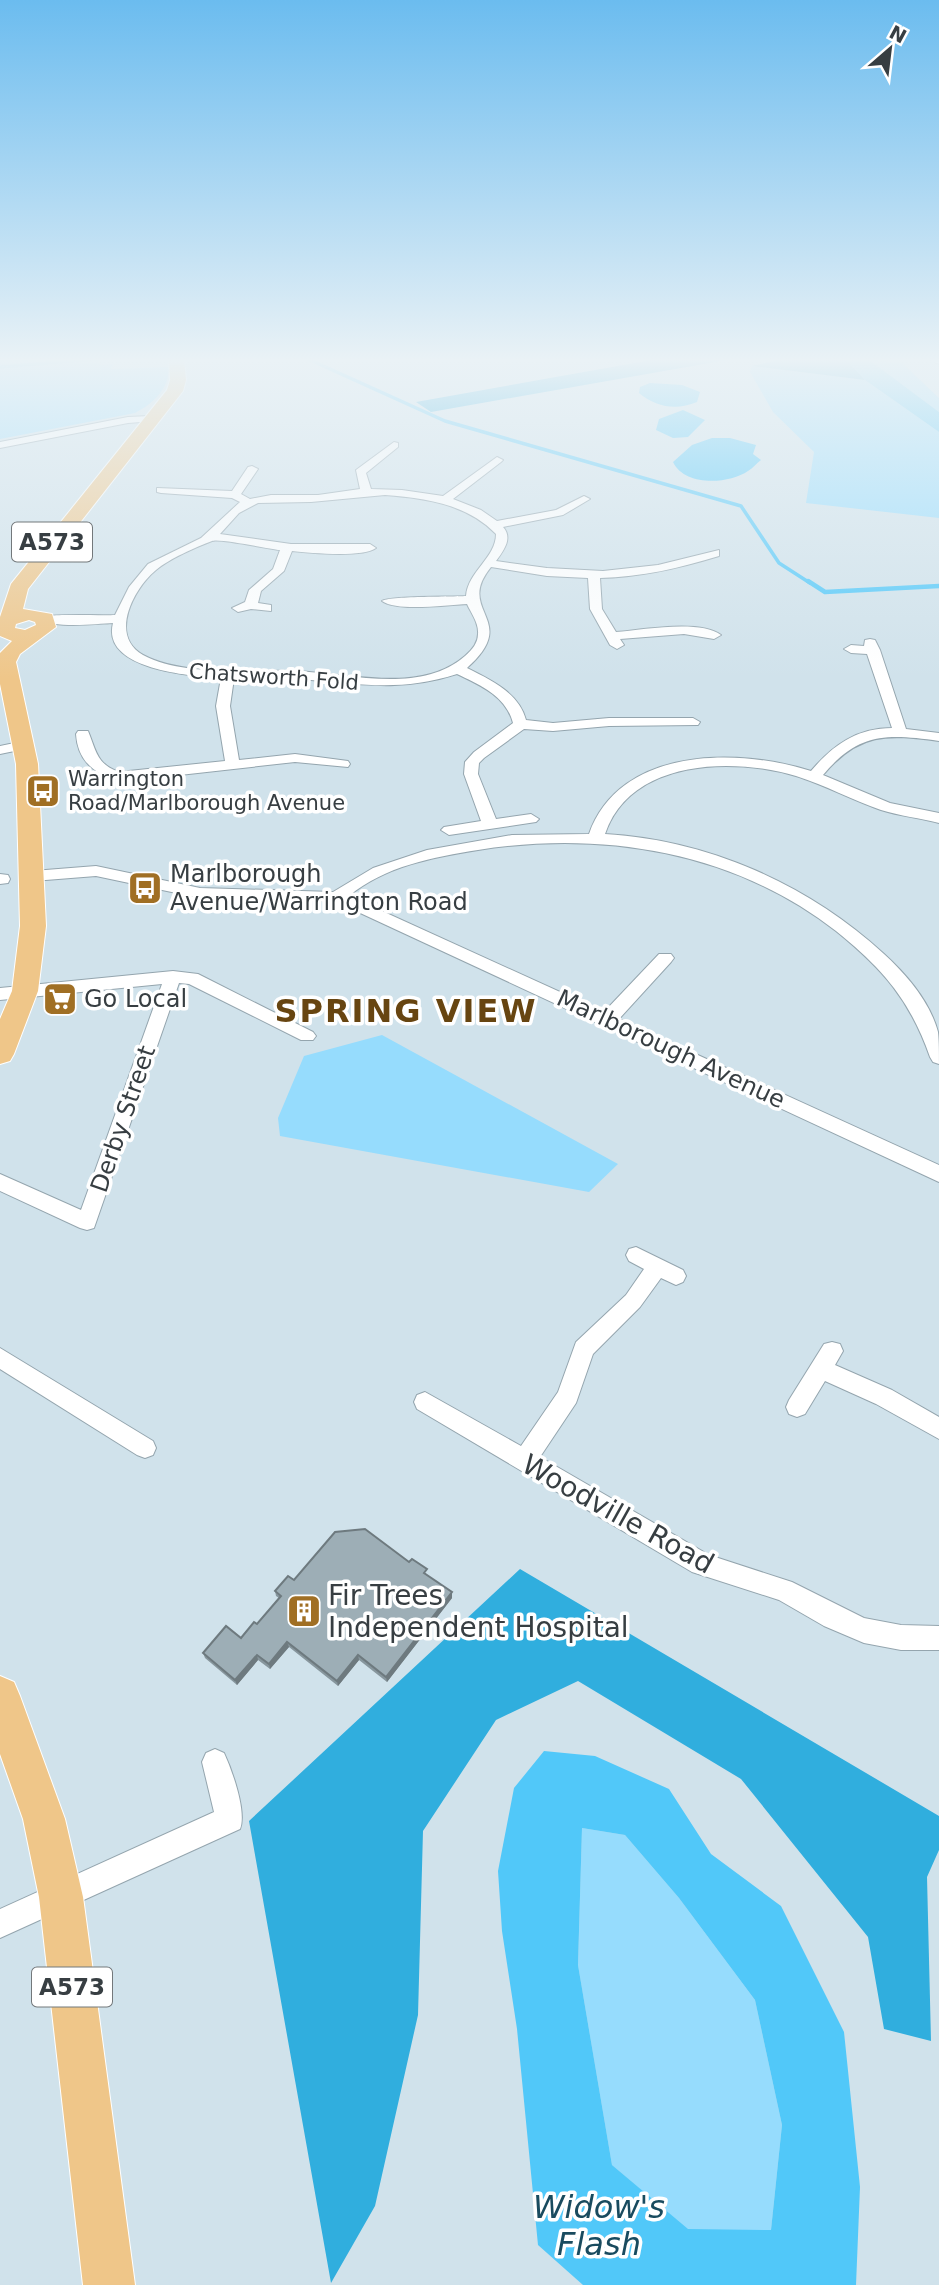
<svg xmlns="http://www.w3.org/2000/svg" width="939" height="2285" font-family="'DejaVu Sans',sans-serif">
	<style>
		.green { fill: #96dcfd }
		.forest { fill: #30aede }
		.water { fill: #51c8f9; fill-rule: evenodd }
		.lines { fill: none; stroke-linecap: round; stroke-linejoin: round }
		.stream-far1 { stroke: #51c8f9; stroke-width: 3.5 }
		.stream { stroke: #51c8f9; stroke-width: 4.5 }
		.street-casing { stroke: #94a5ae; stroke-width: 2 }
		.primary-casing { stroke: #fff; stroke-width: 2 }
		.street { fill: #fff; fill-rule: evenodd }
		.primary { fill: #efc689; fill-rule: evenodd }
		.wall { fill: #87969d }
		.shaded-wall { fill: #6e7a7f }
		.building { fill: #9daeb6; stroke: #6e7a7f; stroke-width: 2 }
		.labels { text-anchor: middle; dominant-baseline: central; stroke-width: 7; stroke-linejoin: round; paint-order: stroke }
		.far-street-label { font-size: 21px; fill: #373e42; stroke: #fff }
		.far-poi-label { font-size: 21px; fill: #373e42; stroke: #fff; text-anchor: start }
		.shield { fill: #fff; stroke: #73787b; stroke-width: 2 }
		.shield-label { font-size: 23px; font-weight: bold; fill: #373e42 }
		.poi-label { font-size: 24px; fill: #373e42; stroke: #fff; text-anchor: start }
		.street-label { font-size: 24px; fill: #373e42; stroke: #fff }
		.near-street-label { font-size: 28px; fill: #373e42; stroke: #fff }
		.near-poi-label { font-size: 28px; fill: #373e42; stroke: #fff; text-anchor: start }
		.district-label { font-size: 32px; font-weight: bold; letter-spacing: 2px; fill: #674511; stroke: #fff }
		.near-water-label { font-size: 32px; font-style: italic; fill: #194b5f; stroke: #fff }
	</style>
	<rect width="100%" height="100%" fill="#d0e2eb"/>
	<path class="green" d="M0,359H98L100,365L113,364L111,369L169,367C169,389 154,403 135,413L0,439Z
		M868,359L902,363L939,398V412Z
		M752,366L865,380L939,432V518L806,503L814,452L773,412L750,372Z
		M382,1035L618,1164L589,1192L280,1136L278,1118L304,1056Z
		M582,1828L625,1835L679,1898L755,2000L782,2125L771,2230H688L612,2165L578,1965Z"/>
	<path class="forest" d="M657,359H732L431,412L416,402Z
		M784,359H846L865,380L752,366Z
		M520,1569L939,1816V1850L927,1877L931,2041L884,2029L868,1937L741,1779L578,1681L496,1720L423,1831L418,2015L375,2206L331,2283L249,1821Z"/>
	<path class="water" d="M846,359H868L939,412V432L865,380Z
		M650,383L682,385L700,392L697,402C676,411 656,407 639,393L640,387Z
		M683,410L705,420L688,437L673,438L656,430L659,419Z
		M712,438H730L756,445L753,454L761,460C757,463 753,468 748,471C729,484 685,487 673,462L692,445Z
		M544,1751L595,1756L669,1789L711,1854L781,1906L844,2032L860,2187L856,2285H583L538,2245L517,2029L502,1931L498,1871L514,1788ZM582,1828L625,1835L679,1898L755,2000L782,2125L771,2230L688,2229L612,2165L578,1965Z"/>
	<g class="lines">
		<path class="stream-far1" d="M308,359L445,421L741,506L779,563L810,583
			M0,367L96,359"/>
		<path class="stream" d="M808,581L825,592L939,586"/>
		<g class="street-casing">
			<path id="street" d="M929,359H939V364Z
				M150,416L154,417V421L128,423L0,448V442L128,417Z
				M394,442L398,443V447L366,473L371,489L402,490L443,496L497,457L503,460L501,462L453,499L481,510L497,521L556,510L584,496L590,499L563,515L503,527C513,538 504,550 496,561L547,568L603,571L658,565L719,550V556C680,568 642,577 600,578L602,609L616,632C642,630 700,619 721,635L714,639L684,634L620,639L624,645L617,649L610,645L590,609L588,578L547,576L491,567C454,612 522,619 467,668C491,680 519,693 526,720L553,723L609,718H693L700,722L698,725L609,726L553,731L524,729L484,758L479,763L478,774L496,819L531,814L539,819L536,822L449,835L441,830L444,827L481,821L464,774L465,762L474,752L513,723C506,696 480,685 457,674C404,691 365,685 311,680C285,678 260,678 234,678L230,706L239,760L295,754L348,761L350,764L348,767L295,762L126,781C98,777 78,764 76,734L78,731H88C96,750 96,764 119,772L225,761L216,706L221,678C192,676 101,670 113,623C95,624 52,629 39,618C45,613 101,616 115,615L129,587L148,564L201,538L240,502L232,498L161,493L157,492V488L232,491L248,467L252,466L258,469L241,494L250,499L271,495H318L360,489L356,470ZM385,495C425,498 467,504 496,534C496,558 468,571 466,596C452,597 388,596 382,601C397,612 447,605 467,604C471,613 479,623 478,634C478,643 472,650 465,656C420,695 349,673 295,671C250,669 184,677 143,655C109,636 133,589 156,570C169,559 196,547 212,541C219,538 269,549 280,550L273,569L249,590L245,602L232,608L238,612L251,609L271,611V605L258,603L261,591L284,571L292,551C311,553 362,558 376,548L370,544H291L220,534L239,513L258,503L311,502Z
				M870,639L875,640L880,650L906,729L939,733V741C887,734 859,732 823,775L890,803L939,813V823C920,818 900,816 881,810C852,800 825,785 796,776C733,757 630,759 605,834C708,840 808,884 884,954C906,974 930,1002 938,1032C939,1041 939,1054 939,1064L933,1062L930,1057C910,1000 883,969 836,931C735,852 603,830 478,850C434,857 385,866 349,896L604,1012L659,954H671L674,958L671,962L619,1019L939,1165V1182L343,905L326,901L200,898L96,876L33,881L25,876L33,871L96,866L200,888L333,892L373,868L427,850L512,835L589,834C620,746 739,748 811,771C833,745 857,728 892,728L867,654L851,653L844,649L851,645L864,646L865,640Z
				M24,741L31,745L29,748L0,754V746Z
				M0,874L8,875L10,879L8,883L0,884Z
				M173,971L198,974L313,1032L316,1036L313,1040H301L189,984L179,983L94,1228L87,1230L80,1228L0,1191V1174L81,1210L162,984L0,1000V988Z
				M636,1247L683,1270L686,1276L683,1282L676,1285L661,1278L640,1307L593,1354L576,1403L540,1457L709,1555L792,1582L864,1618L901,1625L939,1626V1650H901L864,1643L824,1626L779,1600L692,1572L417,1409L414,1402L417,1395L425,1392L521,1446L558,1392L576,1342L626,1295L644,1269L629,1261L626,1255L629,1249Z
				M832,1342L840,1344L843,1351L835,1365L892,1390L939,1417V1439L876,1404L825,1381L805,1414L797,1417L789,1414L786,1407L789,1400L824,1344Z
				M0,1348L153,1441L156,1448L153,1455L145,1458L137,1455L0,1369Z
				M215,1749L224,1753C232,1770 247,1812 240,1829L0,1938V1909L214,1812L202,1762L206,1753Z"/>
		</g>
		<g class="primary-casing">
			<path id="primary" d="M169,359H184L186,380L183,391L28,589L23,609L52,614L56,627L20,654L16,662L38,764L46,926L38,991L14,1054L10,1061L0,1064V1019L12,991L20,926L16,764L0,684V653L12,641L0,636V617L11,584L167,390L170,380ZM29,620L35,622L36,625L25,630L15,628L16,624Z
				M0,1676L14,1682L20,1696L65,1819L83,1897L135,2285H83L39,1897L23,1819L0,1754Z"/>
		</g>
		<use href="#street" class="street"/>
		<use href="#primary" class="primary"/>
	</g>
	<path class="wall" d="M427,1575L452,1592V1598L387,1682L359,1660L338,1686L289,1647L270,1669L258,1660L237,1685L205,1658L203,1653L241,1638L257,1624L279,1598L276,1596L275,1591L294,1580Z"/>
	<path class="shaded-wall" d="M452,1592V1598L387,1682L386,1677Z
		M287,1642L289,1647L270,1669L269,1664Z
		M257,1655L258,1660L237,1685L235,1680Z
		M358,1655L359,1660L338,1686L337,1681Z"/>
	<path class="building" d="M365,1529L409,1562L412,1559L427,1569L424,1573L452,1592L386,1677L358,1655L337,1681L287,1642L269,1664L257,1655L235,1680L203,1653L226,1626L241,1638L254,1622L257,1624L281,1596L275,1591L288,1576L294,1580L335,1532Z"/>
	<linearGradient id="sky" x2="0" y2="1"><stop stop-color="#6bbcef"/><stop offset="0.53" stop-color="#eaf2f6"/><stop offset="1" stop-color="#eaf2f6" stop-opacity="0"/></linearGradient>
	<rect width="939" height="679" fill="url(#sky)"/>
	<defs>
		<g id="bus-square" transform="scale(1.75)"><rect x="-9" y="-9" width="18" height="18" rx="4" fill="#a06f24" stroke="#fff"/><path d="M-5-6H5V4H4V6H2V4H-2V6H-4V4H-5ZM-3.5-4V0h7V-4ZM-3.5 1.2v1.5H-2V1.2ZM2 1.2v1.5H3.5V1.2Z" fill="#fff"/></g>
		<g id="supermarket-square" transform="scale(1.75)"><rect x="-9" y="-9" width="18" height="18" rx="4" fill="#a06f24" stroke="#fff"/><path d="M-6-5.5h2.5l.6 2H6L4.5 2H-2.5L-4.4-4H-6ZM-1.5 3.2a1.3 1.3 0 1 0 .1 0ZM3 3.2a1.3 1.3 0 1 0 .1 0Z" fill="#fff"/></g>
		<g id="building-square" transform="scale(1.75)"><rect x="-9" y="-9" width="18" height="18" rx="4" fill="#a06f24" stroke="#fff"/><path d="M-4-6H4V6H1V3H-1V6H-4ZM-2.5-4.3h1.7v1.8h-1.7ZM.8-4.3h1.7v1.8H.8ZM-2.5-1h1.7V.8h-1.7ZM.8-1h1.7V.8H.8Z" fill="#fff"/></g>
	</defs>
	<g fill-rule="evenodd">
		<use href="#bus-square" x="43" y="791"/>
		<use href="#bus-square" x="145" y="888"/>
		<use href="#supermarket-square" x="60" y="999"/>
		<use href="#building-square" x="304" y="1611"/>
	</g>
	<g class="labels">
		<g class="far-street-label">
			<text transform="translate(274 677) rotate(4)">Chatsworth Fold</text>
		</g>
		<g class="far-poi-label">
			<text x="68" y="779">Warrington<tspan x="68" dy="24">Road/Marlborough Avenue</tspan></text>
		</g>
		<g class="shield">
			<rect x="12" y="522.5" width="80" height="39" rx="5"/>
			<rect x="32" y="1967.5" width="80" height="39" rx="5"/>
		</g>
		<g class="shield-label">
			<text x="52" y="542">A573</text>
			<text x="72" y="1987">A573</text>
		</g>
		<g class="poi-label">
			<text x="170" y="874">Marlborough<tspan x="170" dy="28">Avenue/Warrington Road</tspan></text>
			<text x="84" y="999">Go Local</text>
		</g>
		<g class="street-label">
			<text transform="translate(671 1049) rotate(25)">Marlborough Avenue</text>
			<text transform="translate(123 1119) rotate(-71)">Derby Street</text>
		</g>
		<g class="near-street-label">
			<text transform="translate(618 1514) rotate(29)">Woodville Road</text>
		</g>
		<g class="near-poi-label">
			<text x="328" y="1595">Fir Trees<tspan x="328" dy="32">Independent Hospital</tspan></text>
		</g>
		<g class="district-label">
			<text x="406" y="1011">SPRING VIEW</text>
		</g>
		<g class="near-water-label">
			<text x="599" y="2207">Widow's<tspan x="599" dy="37">Flash</tspan></text>
		</g>
	</g>
	<g transform="translate(890 49) rotate(28)" stroke="#ffffff" stroke-width="5" paint-order="stroke">
	<path d="M0-5L12 26L0 18L-12 26Z" fill="#373e42"/>
	<text y="-10" font-size="19" font-weight="bold" text-anchor="middle" fill="#373e42">N</text>
	</g>
</svg>
